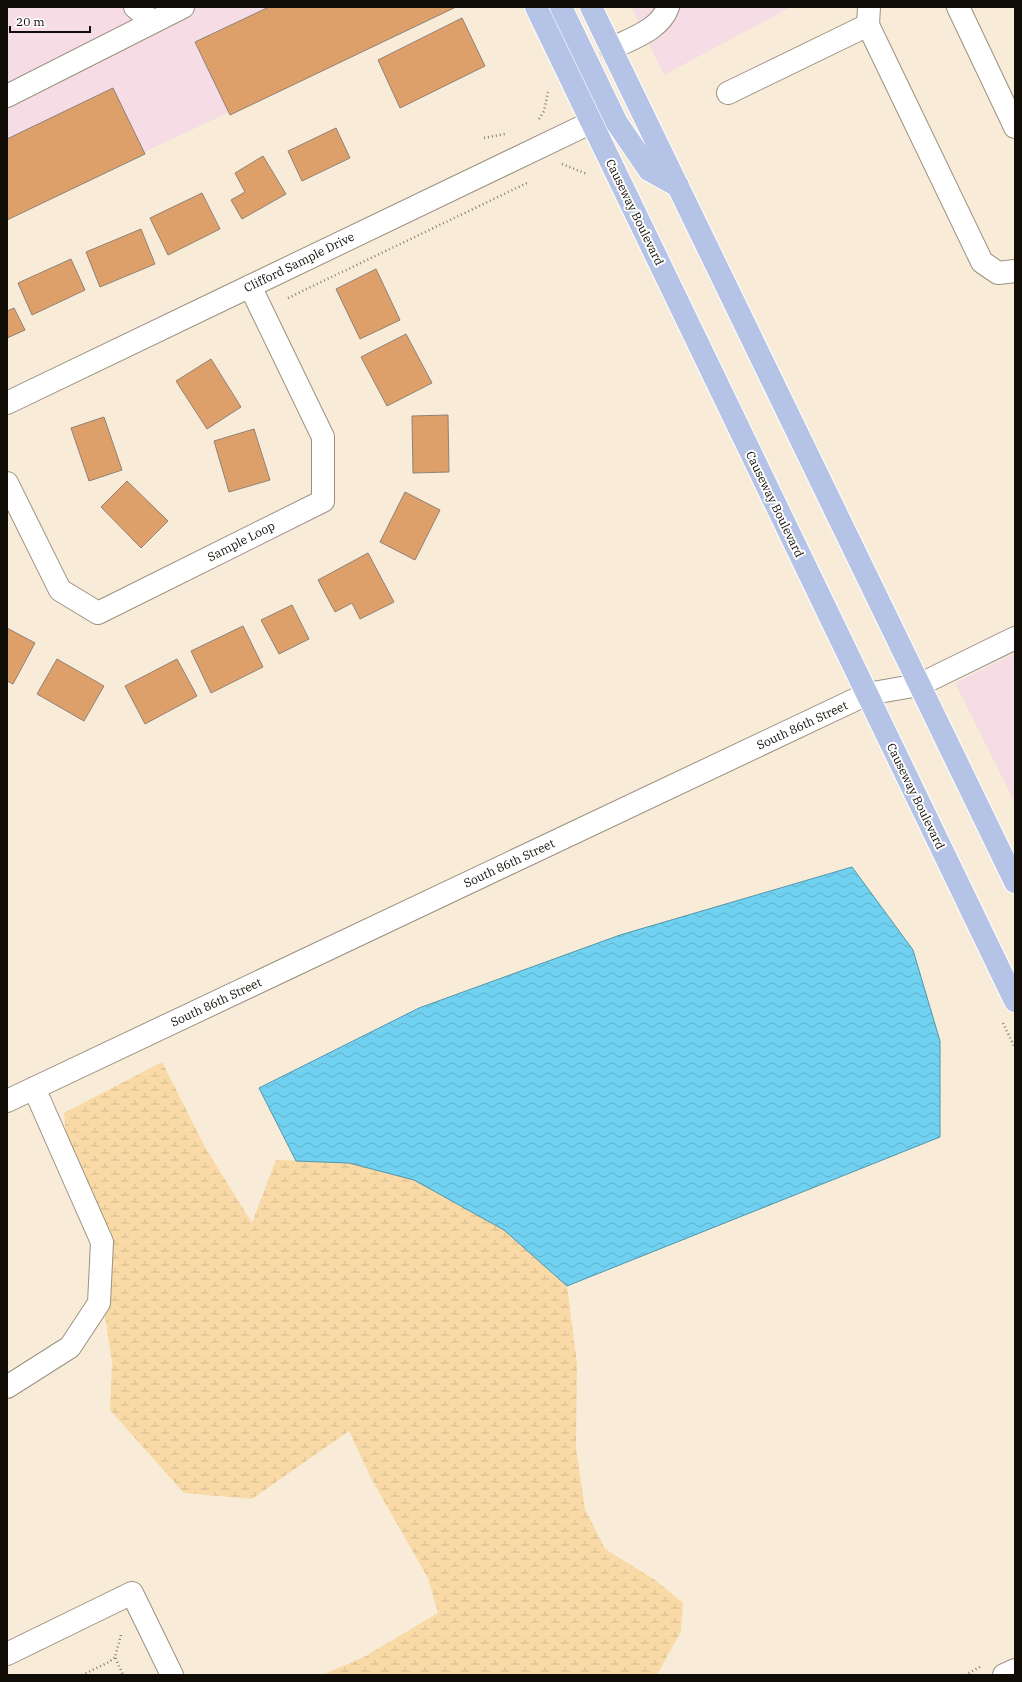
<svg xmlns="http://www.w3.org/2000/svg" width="1022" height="1682" font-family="'IBM Plex Serif',serif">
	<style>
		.commercial { fill: #f5dce5 }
		.wetland { fill: url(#wetland-marsh) }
		.water { fill: url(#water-waves); stroke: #5396aa }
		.building { fill: #dda06a; stroke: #918174 }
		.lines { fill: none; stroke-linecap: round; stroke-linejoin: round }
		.minor-casing { stroke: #9c9180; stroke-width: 24 }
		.major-casing { stroke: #fff; stroke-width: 24 }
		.path { stroke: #867e71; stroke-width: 2.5; stroke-dasharray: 1 3; stroke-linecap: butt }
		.minor { stroke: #fff; stroke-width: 22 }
		.major { stroke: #b5c3e7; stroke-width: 22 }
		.labels { text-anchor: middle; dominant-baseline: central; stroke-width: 4; stroke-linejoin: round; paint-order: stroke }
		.street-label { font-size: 12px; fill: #100c06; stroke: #fff }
	</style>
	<defs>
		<pattern id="wetland-marsh" width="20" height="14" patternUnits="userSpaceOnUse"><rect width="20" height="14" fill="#f9daa6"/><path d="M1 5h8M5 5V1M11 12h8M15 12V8" fill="none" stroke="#d4ba8d"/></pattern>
		<pattern id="water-waves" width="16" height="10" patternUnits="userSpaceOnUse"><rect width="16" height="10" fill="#70d1f0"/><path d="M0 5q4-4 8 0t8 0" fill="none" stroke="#60b2cc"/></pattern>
	</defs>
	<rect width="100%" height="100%" fill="#f8ecd9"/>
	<path class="commercial" d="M7,7H452L7,217Z
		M631,7H791L664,75Z
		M1015,653V803L955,683Z"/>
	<path class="wetland" d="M162,1062L206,1149L252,1223L276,1160L349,1163L414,1180L504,1230L567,1286L577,1363L576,1448L585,1509L605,1549L655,1580L683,1603L681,1631L657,1675H322L364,1657L438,1613L428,1578L372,1480L349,1431L252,1499L184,1493L110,1410L112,1362L95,1251L71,1189L64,1113Z"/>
	<path class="water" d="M852,867L913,950L940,1041V1137L567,1286L504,1230L414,1180L349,1163L296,1161L259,1088L419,1008L620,935Z"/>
	<path class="building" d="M269,7H456L230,115L195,42Z
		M462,18L485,66L400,108L378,60Z
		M113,88L145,154L7,220V139Z
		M336,128L350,158L302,181L288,151Z
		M263,156L286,194L242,219L231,200L245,192L235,173Z
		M202,193L220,229L168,255L150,218Z
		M141,229L155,264L100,287L86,252Z
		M71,259L85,290L32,315L18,283Z
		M376,269L400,320L360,339L336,289Z
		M14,308L25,330L7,338V311Z
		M406,334L432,383L387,406L361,357Z
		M211,359L241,407L207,429L176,381Z
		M448,415L449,472L413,473L412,416Z
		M104,417L122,470L89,481L71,428Z
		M254,429L270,480L229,492L214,441Z
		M127,481L168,521L141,548L101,507Z
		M405,492L440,510L415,560L380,542Z
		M368,553L394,602L360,619L352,603L335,612L318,580Z
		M292,605L309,639L279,654L261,620Z
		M243,626L263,667L211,693L191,651Z
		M7,628L35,643L13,684L7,681Z
		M57,659L104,686L84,721L37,694Z
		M177,659L197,696L145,724L125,686Z"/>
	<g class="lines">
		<g class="minor-casing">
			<path id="minor" d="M135,7L153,22
				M958,7L1015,127
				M868,25L982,262L998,273L1015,271
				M611,49C632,38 660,30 668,7
				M728,93L868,25L869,7
				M7,96L183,7
				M7,403L592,122
				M7,483L60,590L98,613L323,501V437L250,286
				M7,1101L867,694L919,685L1015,638
				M7,1387L70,1347L99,1303L102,1242L34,1088
				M7,1654L132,1593L172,1675
				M1004,1675L1015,1670"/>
		</g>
		<g class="major-casing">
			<path id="major" d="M536,7L1015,1001
				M561,7L617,123L649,170L678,186
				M591,7L1015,882"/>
		</g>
		<path class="path" d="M539,119L544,111L548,92
			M484,138L505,134
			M562,164L587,174
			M288,298L527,183
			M1003,1023L1015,1048
			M121,1635L115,1657L123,1675
			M82,1675L109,1662L115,1657
			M965,1675L980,1667"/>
		<use href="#minor" class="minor"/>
		<use href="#major" class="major"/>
	</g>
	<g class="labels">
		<g class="street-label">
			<text transform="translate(635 212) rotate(64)">Causeway Boulevard</text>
			<text transform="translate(299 262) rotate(-26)">Clifford Sample Drive</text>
			<text transform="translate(775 504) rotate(64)">Causeway Boulevard</text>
			<text transform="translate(241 541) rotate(-27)">Sample Loop</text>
			<text transform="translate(802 725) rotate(-25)">South 86th Street</text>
			<text transform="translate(916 796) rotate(64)">Causeway Boulevard</text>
			<text transform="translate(509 863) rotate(-25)">South 86th Street</text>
			<text transform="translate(216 1002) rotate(-25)">South 86th Street</text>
		</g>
	</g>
	<rect width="1022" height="1682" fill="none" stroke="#100c06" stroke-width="16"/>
	<path d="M10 26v6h80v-6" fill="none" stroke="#100c06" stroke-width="2"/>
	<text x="16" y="26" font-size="12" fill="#100c06" stroke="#ffffff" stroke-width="3" paint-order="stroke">20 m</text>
</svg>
